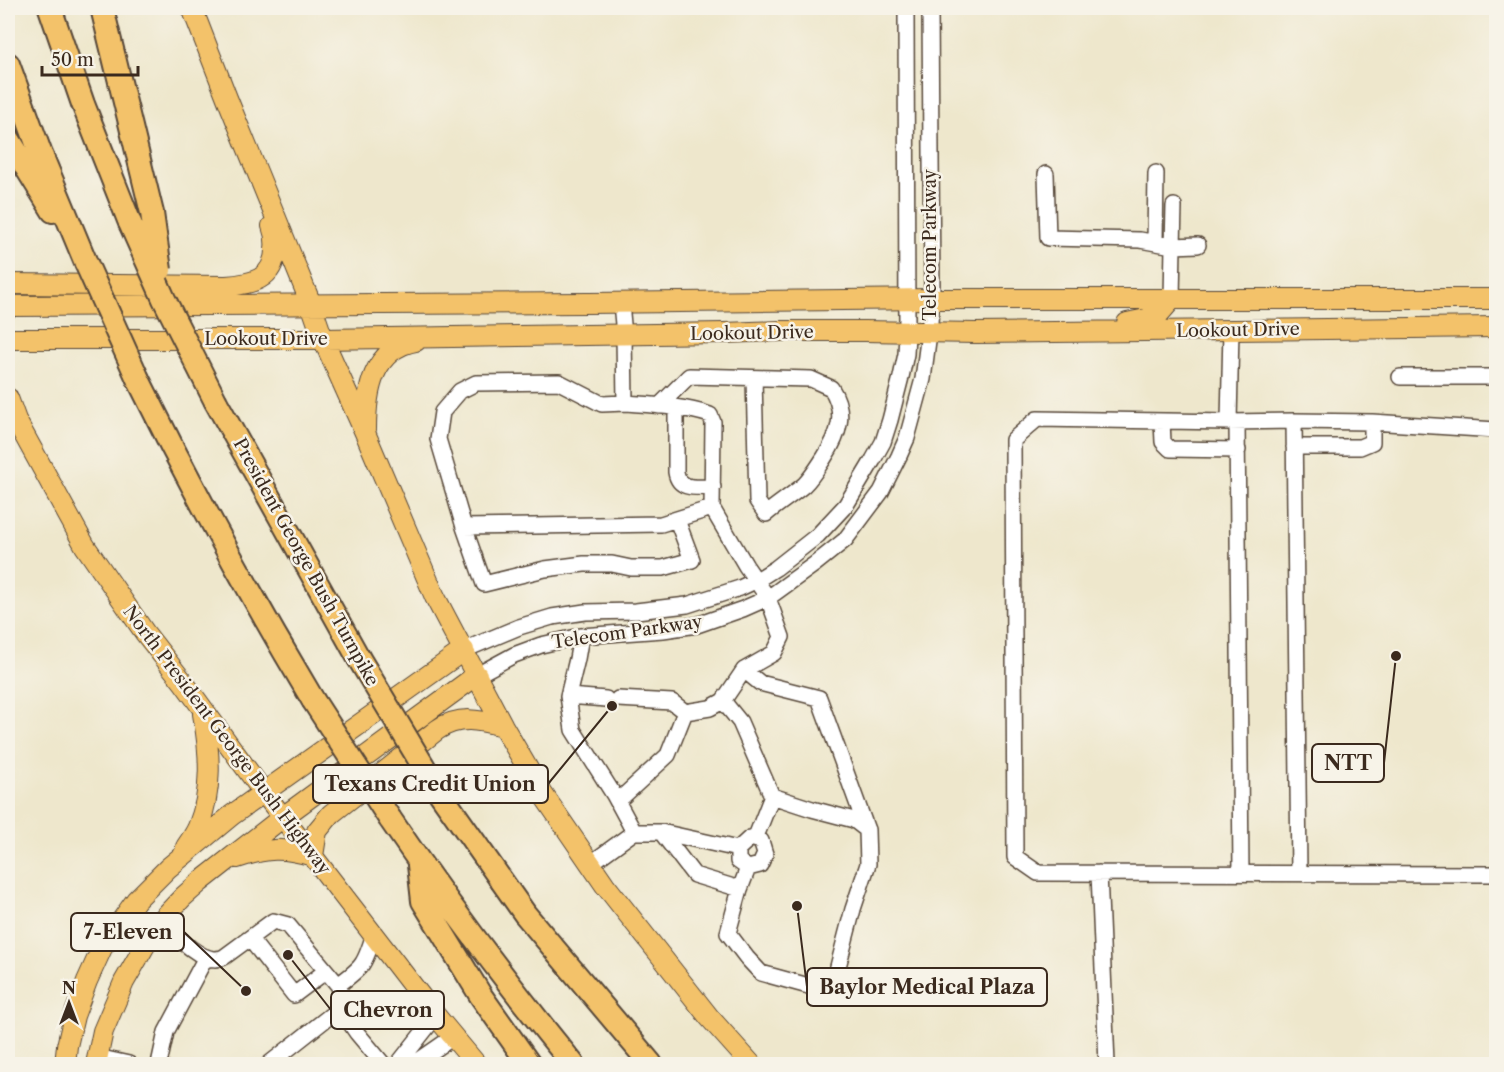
<svg xmlns="http://www.w3.org/2000/svg" width="1504" height="1072" font-family="'Libre Caslon Text',serif">
	<style>
		.lines { fill: none; stroke-linecap: round; stroke-linejoin: round }
		.minor-casing { stroke: #564638; stroke-width: 18 }
		.major-casing { stroke: #564638; stroke-width: 22 }
		.highway-casing { stroke: #564638; stroke-width: 26 }
		.minor { stroke: #fff; stroke-width: 15 }
		.major { stroke: #f3c26a; stroke-width: 20 }
		.highway { stroke: #f3c26a; stroke-width: 22 }
		.highway-bridge-casing { stroke: #564638; stroke-width: 26; stroke-linecap: butt }
		.highway-bridge { stroke: #f3c26a; stroke-width: 22 }
		.labels { text-anchor: middle; dominant-baseline: central; stroke-width: 5; stroke-linejoin: round; paint-order: stroke }
		.street-label { font-size: 18px; fill: #3b2a1e; stroke: #f7f3e8 }
		.leader { fill: none; stroke: #3b2a1e; stroke-width: 2 }
		.callout-dot { fill: #3b2a1e; stroke: #f7f3e8; stroke-width: 2 }
		.callout { fill: #f7f3e8; stroke: #3b2a1e; stroke-width: 2 }
		.callout-label { font-size: 20px; text-anchor: middle; font-weight: bold; fill: #3b2a1e }
	</style>
	<rect width="100%" height="100%" fill="#f7f3e8"/>
	<filter id="ink" filterUnits="userSpaceOnUse"><feTurbulence type="fractalNoise" baseFrequency=".0167" numOctaves="2"/><feDisplacementMap in="SourceGraphic" scale="12" xChannelSelector="R" yChannelSelector="G"/><feConvolveMatrix kernelMatrix="1 2 1 2 8 2 1 2 1" color-interpolation-filters="sRGB"/></filter>
	<filter id="wash" filterUnits="userSpaceOnUse"><feTurbulence type="fractalNoise" baseFrequency=".008" numOctaves="4" result="noise"/><feDisplacementMap in="SourceGraphic" scale="24" xChannelSelector="R" yChannelSelector="G"/><feGaussianBlur stdDeviation="1.35" result="paint"/><feColorMatrix in="noise" values="0 0 0 0 0 0 0 0 0 0 0 0 0 0 0 0 0 1.4 0 .05"/><feComposite in="paint" operator="in"/></filter>
	<g filter="url(#wash)">
		<rect width="100%" height="100%" fill="#eee7cc"/>
	</g>
	<g filter="url(#ink)">
		<g class="lines">
			<g class="minor-casing">
				<path id="minor" d="M1046,174L1048,238L1140,240L1173,246L1174,206
					M1155,242L1156,173
					M1172,299L1173,246L1198,245
					M1231,330L1229,422L1037,419L1013,440L1015,857L1038,873L1496,874
					M1400,377H1496
					M625,403L602,404L559,382L476,383L460,391L442,412L438,439L464,527L661,524L712,508
					M659,406L689,376L811,379L831,388C847,413 839,435 824,458C818,467 812,477 804,485C792,495 778,504 766,514L757,501L754,378
					M676,408V472C679,491 697,487 713,487
					M1162,421L1163,442L1170,449L1238,450
					M1294,421L1372,422
					M1229,422L1294,421L1299,873
					M1237,422L1241,873
					M1294,447H1360L1372,442V422L1496,430
					M464,527L484,584L545,569L584,564H612L631,568H663L692,560L677,520
					M581,636L577,659L568,696L573,730L614,795L634,832H661L738,849V861L748,868L760,865L765,854L761,841L750,838L738,849
					M464,650L519,627L552,617L585,612L636,611L687,605L740,588L757,580L776,568L818,535L846,505L873,460L883,442L890,420L901,377L906,354L907,333L906,8
					M744,670L760,683L819,698L867,830
					M477,675L514,655L541,645L581,636L663,630L697,625L743,609L768,598L815,564L845,540L881,492L899,456L907,438L923,379L929,333L932,299L930,8
					M568,696L606,699
					M618,699L672,702L685,712
					M723,701L740,722L772,796
					M618,801L668,755L685,712L710,708L723,701L744,670L774,653L782,637L768,598L746,566L712,508L713,422L710,415C683,406 653,405 625,403L624,335L621,303
					M661,832L694,875L740,889
					M590,864L634,832
					M748,868L740,889L728,933L747,958L761,973L823,990L834,982L853,909L868,864L867,830L854,820L812,809L772,796L755,839
					M1099,873L1107,1064
					M161,921C174,933 197,959 215,959C216,959 224,958 224,957L273,921L288,925L338,985C342,993 342,999 340,1008L357,1033L383,1064
					M250,939L294,995L326,971
					M338,985C363,967 365,964 374,934
					M97,1057L129,1064
					M159,1064L166,1032L206,957
					M269,1064L340,1008
					M398,1064L436,1016
					M414,1064L453,1037"/>
			</g>
			<g class="major-casing">
				<path id="major" d="M192,8L227,98L311,304L323,339L366,435L435,597L503,726L542,793L605,885L709,1017L751,1064
					M8,284L226,286C251,284 274,280 275,250C276,242 275,234 272,226
					M8,306L589,303L932,299H1496
					M1127,323L1146,319L1159,314L1172,299
					M8,339H323L724,333L781,331H864L976,333L1496,327
					M8,398L16,420L85,546L145,633L184,683L264,793L436,1016L476,1064
					M366,429C366,392 372,349 416,341
					M186,847C190,841 195,834 198,827C213,790 210,752 203,714
					M237,858C267,848 283,847 313,856L317,831L331,814L437,730C459,715 479,720 503,726
					M65,1064L67,1046L74,1016L87,981L102,948L136,900L168,868L232,815L464,650
					M96,1064L103,1031L124,982L151,935L166,915L183,897L200,882L283,817L477,675"/>
			</g>
			<g class="highway-casing">
				<path id="highway" d="M50,8L83,104L130,223
					M102,8L152,213
					M8,64L40,152L86,263
					M8,138L53,211
					M138,379C192,489 250,595 313,700
					M216,402L358,657
					M437,789L525,914L651,1064
					M390,819C448,904 508,985 573,1064
					M419,865L423,901L481,996L529,1064"/>
			</g>
			<use href="#minor" class="minor"/>
			<use href="#major" class="major"/>
			<use href="#highway" class="highway"/>
			<g class="highway-bridge-casing">
				<path id="highway-bridge" d="M152,213L160,270
					M130,223L164,299L216,402
					M86,263L138,379
					M358,657L437,789
					M313,700L390,819"/>
			</g>
			<use href="#highway-bridge" class="highway-bridge"/>
		</g>
	</g>
	<g class="labels">
		<g class="street-label">
			<text transform="translate(930 245) rotate(-90)">Telecom Parkway</text>
			<text transform="translate(1238 330) rotate(-1)">Lookout Drive</text>
			<text transform="translate(752 333) rotate(-1)">Lookout Drive</text>
			<text x="266" y="339">Lookout Drive</text>
			<text transform="translate(306 562) rotate(61)">President George Bush Turnpike</text>
			<text transform="translate(627 632) rotate(-8)">Telecom Parkway</text>
			<text transform="translate(227 740) rotate(53)">North President George Bush Highway</text>
		</g>
	</g>
	<path class="leader" d="M1396 656L1384 763M612 706L548 784M246 991L184 932M797 906L807 987M288 955L331 1010"/>
	<g class="callout-dot">
		<circle cx="1396" cy="656" r="6"/>
		<circle cx="612" cy="706" r="6"/>
		<circle cx="246" cy="991" r="6"/>
		<circle cx="797" cy="906" r="6"/>
		<circle cx="288" cy="955" r="6"/>
	</g>
	<g class="callout">
		<rect x="1312" y="744" width="72" height="38" rx="6"/>
		<rect x="313" y="765" width="235" height="38" rx="6"/>
		<rect x="71" y="913" width="113" height="38" rx="6"/>
		<rect x="807" y="968" width="240" height="38" rx="6"/>
		<rect x="331" y="991" width="113" height="38" rx="6"/>
	</g>
	<g class="callout-label">
		<text x="1348" y="770">NTT</text>
		<text x="430" y="791">Texans Credit Union</text>
		<text x="128" y="939">7-Eleven</text>
		<text x="927" y="994">Baylor Medical Plaza</text>
		<text x="388" y="1017">Chevron</text>
	</g>
	<rect width="1504" height="1072" fill="none" stroke="#f7f3e8" stroke-width="30"/>
	<g transform="translate(69 1003)" stroke="#f7f3e8" stroke-width="4.5" paint-order="stroke">
	<path d="M0-4.5L10 22L0 15L-10 22Z" fill="#3b2a1e"/>
	<text y="-9" font-size="16" font-weight="bold" text-anchor="middle" fill="#3b2a1e">N</text>
	</g>
	<path d="M42 66v9h96v-9" fill="none" stroke="#3b2a1e" stroke-width="3"/>
	<text x="51" y="66" font-size="18" fill="#3b2a1e" stroke="#f7f3e8" stroke-width="4.5" paint-order="stroke">50 m</text>
</svg>
